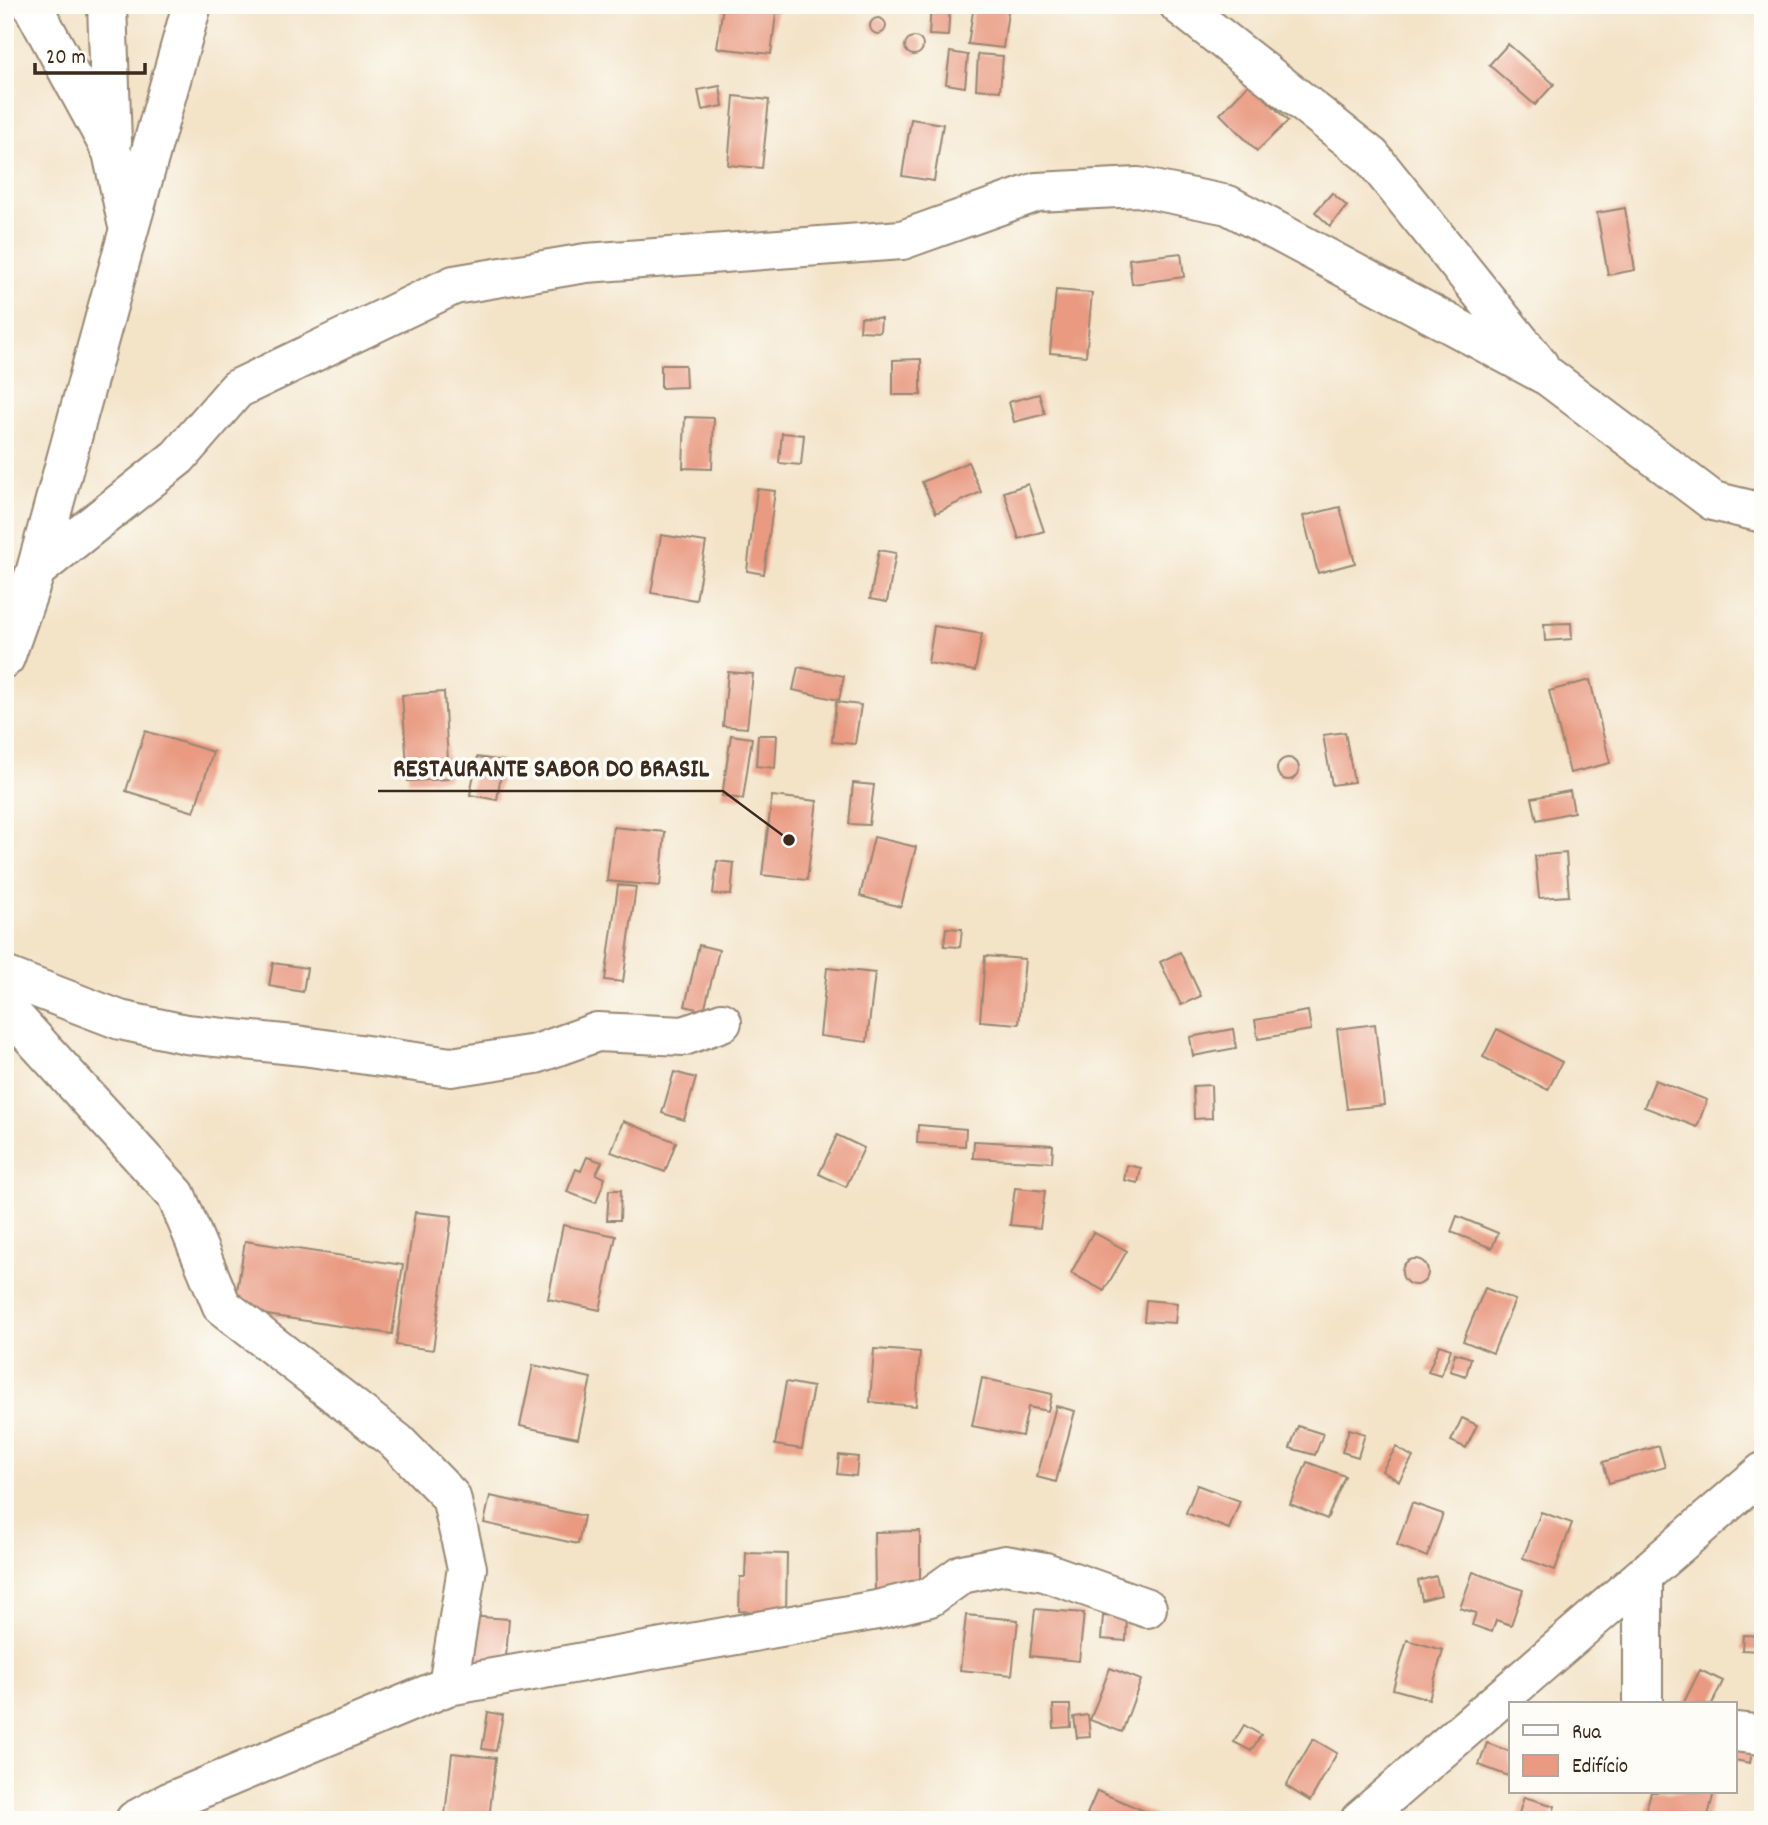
<svg xmlns="http://www.w3.org/2000/svg" width="1768" height="1825" font-family="Dekko,sans-serif">
	<style>
		.building { fill: #e99a81 }
		.lines { fill: none; stroke-linecap: round; stroke-linejoin: round }
		.minor-casing { stroke: #978672; stroke-width: 42 }
		.minor { stroke: #fff; stroke-width: 38 }
		.leader { fill: none; stroke: #3b2a1e; stroke-width: 2.5 }
		.callout-dot { fill: #3b2a1e; stroke: #fdfcf7; stroke-width: 2.5 }
		.callout-label { font-size: 26px; text-anchor: middle; font-weight: bold; fill: #3b2a1e; stroke: #fdfcf7; stroke-width: 7; stroke-linejoin: round; paint-order: stroke }
	</style>
	<rect width="100%" height="100%" fill="#fdfcf7"/>
	<filter id="ink" filterUnits="userSpaceOnUse"><feTurbulence type="fractalNoise" baseFrequency=".0143" numOctaves="2"/><feDisplacementMap in="SourceGraphic" scale="14" xChannelSelector="R" yChannelSelector="G"/><feConvolveMatrix kernelMatrix="1 2 1 2 8 2 1 2 1" color-interpolation-filters="sRGB"/></filter>
	<filter id="wash" filterUnits="userSpaceOnUse"><feTurbulence type="fractalNoise" baseFrequency=".00686" numOctaves="4" result="noise"/><feDisplacementMap in="SourceGraphic" scale="28" xChannelSelector="R" yChannelSelector="G"/><feGaussianBlur stdDeviation="1.57" result="paint"/><feColorMatrix in="noise" values="0 0 0 0 0 0 0 0 0 0 0 0 0 0 0 0 0 1.4 0 .05"/><feComposite in="paint" operator="in"/></filter>
	<g filter="url(#wash)">
		<rect width="100%" height="100%" fill="#f3e3c7"/>
		<g id="blocks">
			<path class="building" d="M723,5H777L771,54L717,48Z
				M931,5H950L948,36L929,35Z
				M974,5H1009L1003,48L968,44Z
				M870 26a8 8 0 1 1 16 0a8 8 0 1 1-16 0Z
				M905 46a9 9 0 1 1 18 0a9 9 0 1 1-18 0Z
				M1508,44L1554,84L1535,105L1489,65Z
				M950,52L968,55L965,87L946,84Z
				M978,54L1003,56L1000,91L976,89Z
				M1250,83L1288,121L1257,151L1220,114Z
				M720,86L723,106L702,110L698,90Z
				M734,96L769,100L762,168L728,165Z
				M911,119L943,124L934,181L902,176Z
				M1332,193L1347,206L1330,226L1315,212Z
				M1625,208L1635,270L1608,275L1597,213Z
				M1181,253L1184,277L1132,284L1129,259Z
				M1056,290L1092,293L1086,356L1050,353Z
				M861,317L881,318L880,332L860,331Z
				M921,359V395H893V360Z
				M661,365H685L686,387L661,388Z
				M1039,394L1045,414L1014,422L1009,402Z
				M685,417L714,418L712,469L683,468Z
				M782,433L804,435L801,465L779,463Z
				M968,462L981,492L936,513L922,482Z
				M1028,484L1044,531L1019,539L1004,492Z
				M757,489L775,491L764,574L747,571Z
				M1340,507L1355,563L1318,573L1303,516Z
				M661,535L706,542L696,600L651,593Z
				M879,550L896,553L887,602L870,599Z
				M1571,623L1572,639L1545,641L1544,624Z
				M934,626L982,634L975,671L928,663Z
				M798,667L844,676L839,700L793,690Z
				M728,672L753,674L747,728L723,726Z
				M1590,680L1610,763L1570,773L1549,691Z
				M444,692L449,779L408,781L402,695Z
				M836,702L861,705L855,744L832,742Z
				M145,731L213,752L194,812L126,791Z
				M1345,732L1354,782L1332,785L1323,735Z
				M731,735L752,738L743,799L722,796Z
				M758,735H777L775,768L756,766Z
				M477,757L503,761L497,800L470,795Z
				M1277 769a11 11 0 1 1 22 0a11 11 0 1 1-22 0Z
				M853,783L874,785L869,825L849,824Z
				M1570,791L1574,812L1537,820L1532,798Z
				M772,796L817,801L807,880L762,875Z
				M613,827L665,832L660,886L607,881Z
				M874,837L916,847L901,907L860,896Z
				M1566,853L1569,896L1539,898L1535,856Z
				M717,861L734,863L731,895L713,894Z
				M618,885L636,887L623,982L605,980Z
				M946,928L962,929L960,947L944,946Z
				M699,945L719,950L704,1011L685,1006Z
				M1180,952L1201,996L1181,1005L1160,962Z
				M985,956L1025,959L1019,1024L980,1021Z
				M273,963L307,968L303,992L269,986Z
				M827,968L875,973L867,1042L820,1036Z
				M1308,1011L1311,1030L1258,1039L1255,1020Z
				M1375,1024L1384,1105L1347,1109L1337,1029Z
				M1233,1029L1236,1048L1193,1056L1190,1037Z
				M1497,1029L1562,1062L1548,1090L1483,1057Z
				M674,1072L696,1078L684,1120L662,1113Z
				M1655,1080L1707,1100L1697,1127L1644,1107Z
				M1211,1085L1212,1118L1194,1119L1193,1086Z
				M623,1121L676,1142L665,1172L611,1152Z
				M918,1125L966,1129L965,1146L917,1143Z
				M837,1135L864,1148L846,1187L819,1174Z
				M974,1141L1053,1145L1052,1162L973,1158Z
				M587,1157L602,1162L596,1174L605,1178L596,1203L567,1192L576,1169L581,1171Z
				M1127,1165L1141,1168L1138,1183L1124,1180Z
				M1015,1188L1045,1191L1040,1228L1010,1225Z
				M609,1190H621L620,1220H607Z
				M415,1212L452,1216L433,1350L396,1345Z
				M1457,1216L1498,1233L1492,1248L1451,1232Z
				M563,1225L616,1236L600,1310L548,1299Z
				M1093,1232L1127,1251L1104,1291L1071,1273Z
				M245,1241L403,1265L392,1334L234,1310Z
				M1402 1272a13 13 0 1 1 26 0a13 13 0 1 1-26 0Z
				M1485,1288L1515,1300L1493,1353L1463,1341Z
				M1146,1300L1177,1303L1175,1323L1144,1321Z
				M1439,1345L1451,1349L1441,1376L1428,1372Z
				M874,1349L920,1352L916,1406L870,1402Z
				M1455,1353L1471,1358L1466,1376L1450,1371Z
				M533,1365L591,1378L578,1438L520,1426Z
				M982,1378L1052,1394L1048,1411L1028,1407L1022,1436L972,1426Z
				M786,1382L813,1387L802,1449L775,1445Z
				M1056,1406L1075,1411L1056,1482L1037,1477Z
				M1462,1418L1477,1425L1466,1448L1451,1441Z
				M1298,1426L1323,1434L1315,1455L1290,1448Z
				M1349,1429L1365,1434L1358,1457L1342,1452Z
				M1659,1446L1665,1467L1609,1483L1603,1462Z
				M1396,1447L1413,1457L1399,1481L1382,1471Z
				M839,1455L858,1457L856,1476L837,1474Z
				M1307,1462L1345,1476L1327,1519L1290,1504Z
				M1197,1485L1240,1501L1229,1529L1186,1513Z
				M490,1496L584,1516L578,1544L484,1523Z
				M1412,1503L1443,1514L1427,1557L1397,1545Z
				M1541,1512L1572,1523L1555,1570L1523,1558Z
				M920,1531V1590L875,1591L874,1532Z
				M746,1553L787,1554L786,1613L739,1611L740,1577H745Z
				M1473,1572L1523,1590L1511,1625L1496,1620L1492,1632L1472,1625L1476,1613L1460,1608Z
				M1436,1576L1441,1595L1422,1600L1418,1581Z
				M1035,1609L1084,1613L1079,1661L1030,1656Z
				M966,1615L1018,1620L1012,1675L960,1670Z
				M467,1616L509,1619L505,1670L463,1667Z
				M1103,1616L1127,1618L1126,1641L1101,1639Z
				M1743,1635L1762,1636L1761,1651L1742,1650Z
				M1407,1640L1443,1650L1429,1699L1393,1689Z
				M1110,1668L1141,1680L1122,1732L1090,1720Z
				M1700,1670L1723,1681L1712,1704H1683Z
				M1053,1705H1070L1071,1727L1054,1728Z
				M488,1712L503,1715L496,1751L482,1749Z
				M1088,1715L1090,1737L1077,1738L1074,1717Z
				M1244,1725L1261,1735L1251,1751L1234,1742Z
				M1313,1739L1337,1753L1310,1801L1286,1786Z
				M1735,1740L1754,1743L1750,1763L1735,1760Z
				M1487,1743L1511,1752V1777L1479,1765Z
				M452,1753L496,1758L489,1819L445,1815Z
				M1097,1791L1159,1817L1158,1820H1101L1087,1814Z
				M1651,1792H1714L1707,1820H1680L1646,1810Z
				M1524,1797L1555,1806L1551,1820H1517Z"/>
		</g>
	</g>
	<g filter="url(#ink)">
		<use href="#blocks" fill-opacity="0" stroke="#978672" stroke-width="2"/>
		<g class="lines">
			<g class="minor-casing">
				<path id="minor" d="M32,5L112,152L127,222
					M107,5L112,142
					M1179,5L1371,156L1539,365
					M36,570L178,457L237,389L454,285L586,263L902,240L1037,192L1138,187L1228,205L1549,377L1713,501L1763,513
					M5,658L36,570L129,229L192,5
					M5,976L120,1020L186,1034L303,1046L451,1067L536,1054L597,1032L684,1036L722,1022
					M5,1007L176,1195L222,1306L397,1442L451,1497L467,1568L448,1686
					M1643,1577V1704
					M1735,1732L1763,1735
					M135,1820L169,1802L448,1686L877,1610L930,1597L962,1574L1005,1565L1045,1572L1147,1608
					M1360,1820L1763,1472"/>
			</g>
			<use href="#minor" class="minor"/>
		</g>
	</g>
	<path class="leader" d="M789 840L723 791H378"/>
	<circle class="callout-dot" cx="789" cy="840" r="7"/>
	<g class="callout-label">
		<text x="551" y="776">RESTAURANTE SABOR DO BRASIL</text>
	</g>
	<rect width="1768" height="1825" fill="none" stroke="#fdfcf7" stroke-width="28"/>
	<rect x="1509" y="1702" width="228" height="91" fill="#fdfcf7" stroke="#afa8a0" stroke-width="2"/>
	<rect x="1523" y="1725" width="35" height="10" fill="#ffffff" stroke="#afa8a0" stroke-width="2"/>
	<text x="1572" y="1738" font-size="21" fill="#3b2a1e">Rua</text>
	<rect x="1523" y="1755" width="35" height="21" fill="#e99a81" stroke="#afa8a0" stroke-width="2"/>
	<text x="1572" y="1772" font-size="21" fill="#3b2a1e">Edifício</text>
	<path d="M35 63v10h110v-10" fill="none" stroke="#3b2a1e" stroke-width="3.5"/>
	<text x="46" y="63" font-size="21" fill="#3b2a1e" stroke="#fdfcf7" stroke-width="5" paint-order="stroke">20 m</text>
</svg>
